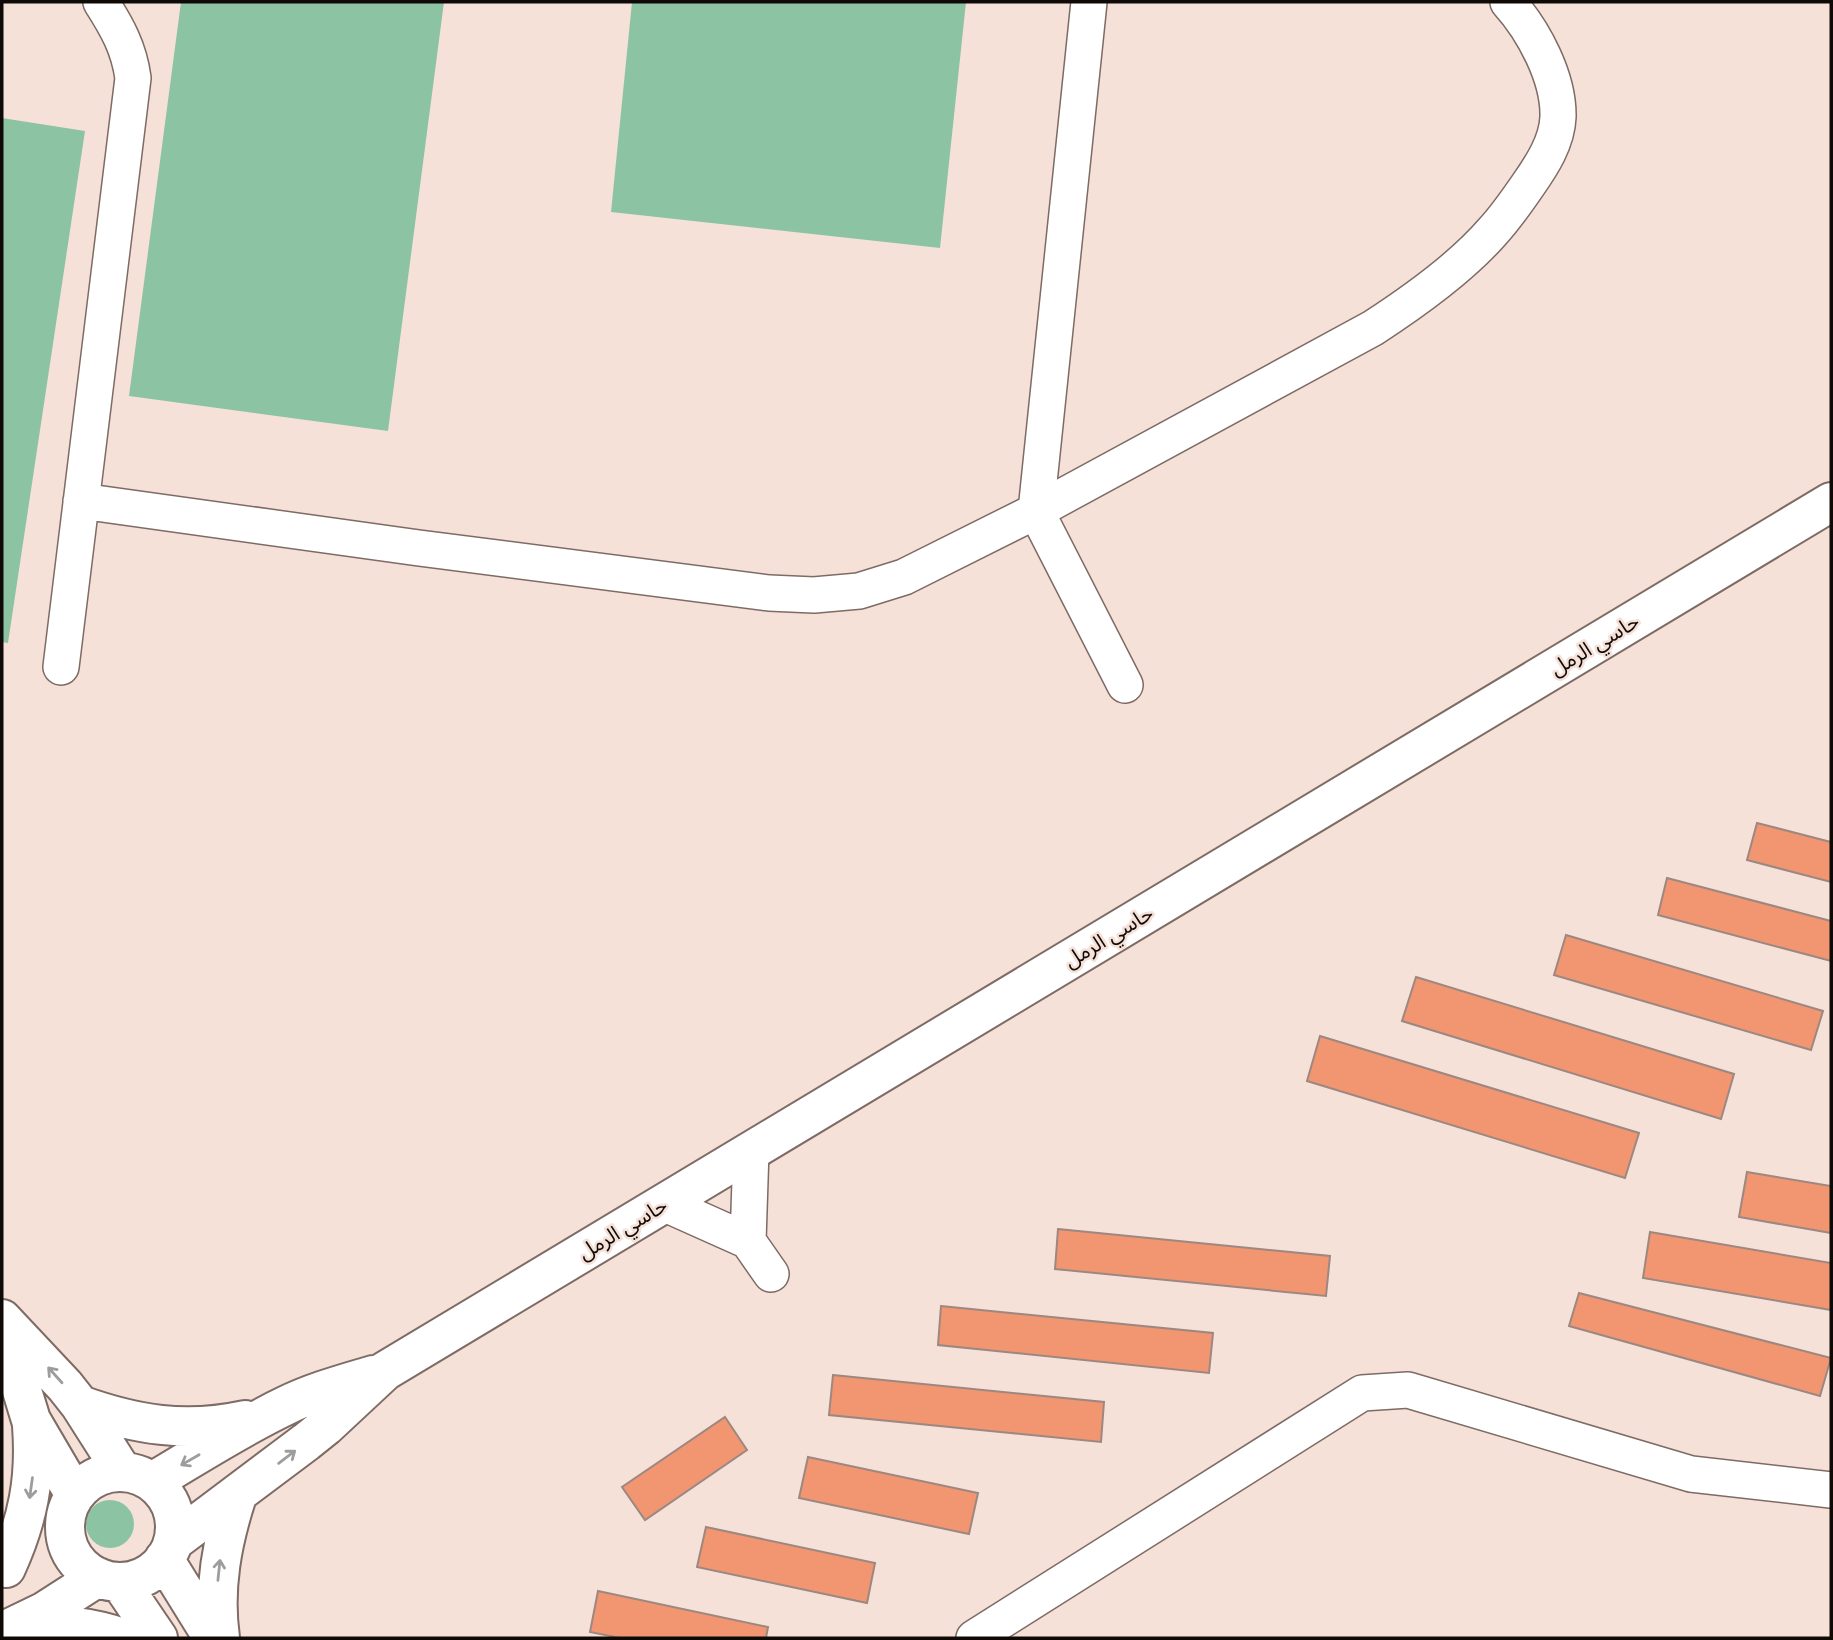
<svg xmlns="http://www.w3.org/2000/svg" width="1833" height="1640" font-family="'IBM Plex Sans','Noto Sans Arabic',sans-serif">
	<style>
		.green { fill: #8cc4a3 }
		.building { fill: #f29571; stroke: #9c8881; stroke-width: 2 }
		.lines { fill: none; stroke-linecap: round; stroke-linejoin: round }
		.street-casing { stroke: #7d6b64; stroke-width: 38 }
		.secondary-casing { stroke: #7d6b64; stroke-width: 42 }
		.street { stroke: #fff; stroke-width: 35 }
		.secondary { stroke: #fff; stroke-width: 38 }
		.oneway { stroke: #9f9d9c }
		.labels { text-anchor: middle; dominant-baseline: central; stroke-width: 5; stroke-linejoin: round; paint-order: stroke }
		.street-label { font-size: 21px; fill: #100a07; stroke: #f6e1d9 }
	</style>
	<rect width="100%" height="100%" fill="#f6e1d9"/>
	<path class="green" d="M181,2H444L388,431L129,396Z
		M632,2H966L940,248L611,212Z
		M2,118L85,131L8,643L2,642Z
		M86 1524a24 24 0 1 1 48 0a24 24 0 1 1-48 0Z"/>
	<path class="building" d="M1757,823L1831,842V882L1747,860Z
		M1667,878L1831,921V961L1658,915Z
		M1566,935L1823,1011L1811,1050L1554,975Z
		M1416,977L1734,1074L1721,1119L1402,1021Z
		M1320,1036L1639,1133L1625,1178L1307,1081Z
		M1747,1172L1831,1186V1233L1739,1217Z
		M1058,1229L1330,1256L1326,1296L1055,1269Z
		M1650,1232L1831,1263V1310L1643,1278Z
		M1579,1293L1831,1358L1820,1396L1569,1326Z
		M941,1306L1213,1333L1209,1373L938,1345Z
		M833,1375L1104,1402L1101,1442L829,1415Z
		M725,1417L747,1450L645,1520L622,1487Z
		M808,1457L978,1493L969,1534L799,1498Z
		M706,1527L875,1563L867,1603L697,1567Z
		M598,1591L768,1627L766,1638H620L590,1632Z"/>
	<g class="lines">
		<g class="street-casing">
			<path id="street" d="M1089,2L1036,511L1125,685
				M81,501L419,548L769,593L814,595L859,591L904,577L1036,511L1373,328C1413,302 1462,267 1493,231C1506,217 1517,201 1528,185C1542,165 1557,142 1558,117C1559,78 1534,31 1508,2
				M61,667L133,78C129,48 117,27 101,2
				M663,1203L748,1241L771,1274
				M748,1241L751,1150
				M974,1638L1362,1393L1408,1390L1691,1474L1831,1490"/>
		</g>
		<g class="secondary-casing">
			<path id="secondary" d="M2,1319L65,1386L80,1405L122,1471
				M5,1323L20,1384L31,1420L75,1495
				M80,1405C136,1425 185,1433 245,1420
				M65 1527a55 55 0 1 1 110 0a55 55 0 1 1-110 0Z
				M152,1482C196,1456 239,1428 285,1406C313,1392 343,1384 373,1375
				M173,1542L306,1442L326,1426L385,1371L1831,502
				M164,1559L213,1638
				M6,1568C28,1520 36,1479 32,1426
				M120,1582L158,1638
				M21,1624C56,1624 90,1626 123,1638
				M2,1632L45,1611L98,1577
				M220,1638C213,1588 222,1541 238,1493"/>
		</g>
		<use href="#street" class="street"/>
		<use href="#secondary" class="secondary"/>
	</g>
	<defs><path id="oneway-shaft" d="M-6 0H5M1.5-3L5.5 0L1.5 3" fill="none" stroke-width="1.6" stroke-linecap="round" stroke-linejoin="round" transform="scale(1.75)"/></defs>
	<g class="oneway">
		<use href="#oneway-shaft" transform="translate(55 1375) rotate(-132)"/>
		<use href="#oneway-shaft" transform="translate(287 1457) rotate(-37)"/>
		<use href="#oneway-shaft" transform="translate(190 1460) rotate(150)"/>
		<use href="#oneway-shaft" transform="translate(31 1488) rotate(98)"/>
		<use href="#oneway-shaft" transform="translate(219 1570) rotate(-84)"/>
	</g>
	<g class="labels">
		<g class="street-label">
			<text transform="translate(1594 644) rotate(-31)">حاسي الرمل</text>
			<text transform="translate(1108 936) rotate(-31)">حاسي الرمل</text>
			<text transform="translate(622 1228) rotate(-31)">حاسي الرمل</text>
		</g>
	</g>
	<rect width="1833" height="1640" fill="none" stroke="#100a07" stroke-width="7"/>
</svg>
